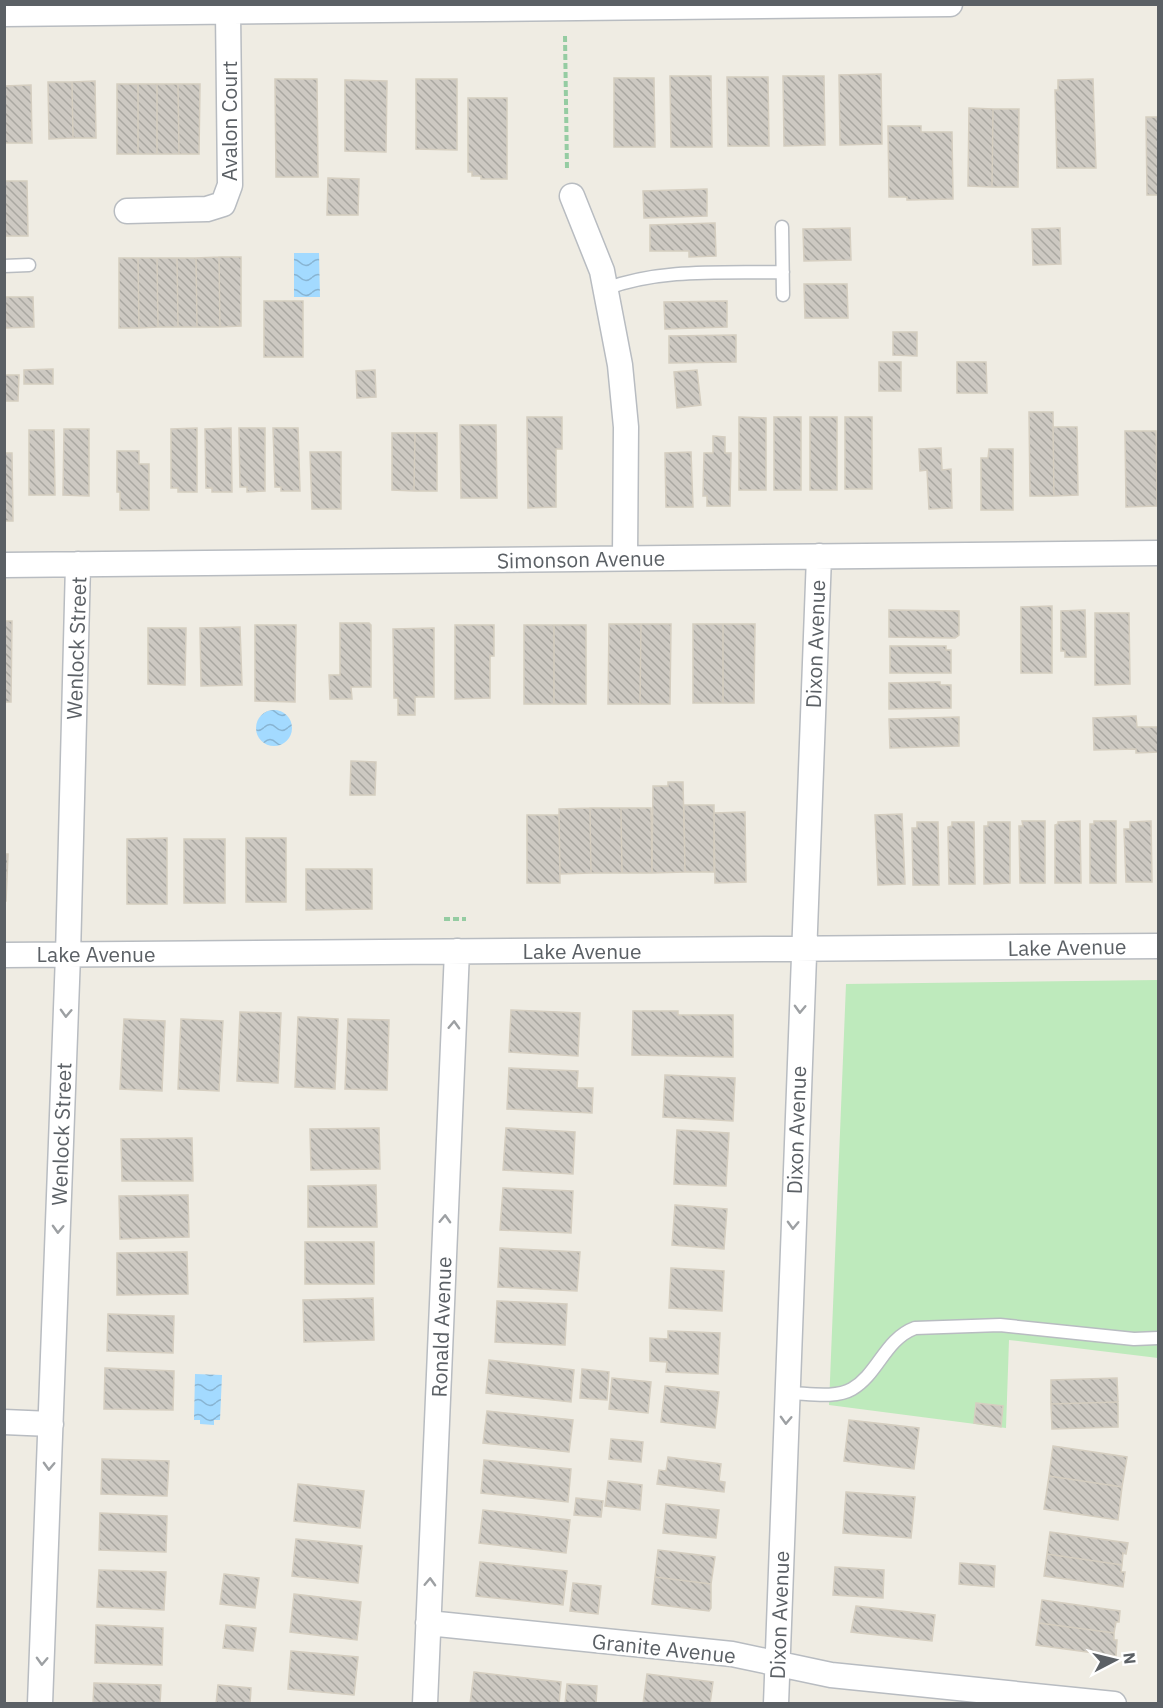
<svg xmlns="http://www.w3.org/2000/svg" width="1163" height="1708" font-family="'IBM Plex Sans',sans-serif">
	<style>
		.park { fill: #beeabc }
		.water { fill: url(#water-waves) }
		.building { fill: url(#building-back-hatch); stroke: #d5cec0; stroke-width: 1.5 }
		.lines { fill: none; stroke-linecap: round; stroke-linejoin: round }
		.lane-casing { stroke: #b8bcc1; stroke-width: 15 }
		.street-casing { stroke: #b8bcc1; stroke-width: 27 }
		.path { stroke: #95cca2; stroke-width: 4; stroke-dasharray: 6 3; stroke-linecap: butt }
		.lane { stroke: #fff; stroke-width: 12 }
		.street { stroke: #fff; stroke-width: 24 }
		.oneway { stroke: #9da0a3 }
		.labels { text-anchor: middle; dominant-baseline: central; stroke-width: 6; stroke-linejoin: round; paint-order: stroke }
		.street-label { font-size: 21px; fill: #5b6065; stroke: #fff }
	</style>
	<defs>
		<pattern id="water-waves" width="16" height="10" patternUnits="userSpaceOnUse" patternTransform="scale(1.5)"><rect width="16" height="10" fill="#a3daff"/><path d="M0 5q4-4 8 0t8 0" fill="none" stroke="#88b4d2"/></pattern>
		<pattern id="building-back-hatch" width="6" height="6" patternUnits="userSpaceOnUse" patternTransform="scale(1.5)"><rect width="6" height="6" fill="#cdc9c2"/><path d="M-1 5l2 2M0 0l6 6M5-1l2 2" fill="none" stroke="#a9a7a1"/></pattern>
	</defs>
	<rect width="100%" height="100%" fill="#efece3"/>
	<path class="park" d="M1158,980V1358L1009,1340L1006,1428L829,1405L846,984Z"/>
	<path class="water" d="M294,253H319L320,297H294Z
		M256 728a18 18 0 1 1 36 0a18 18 0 1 1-36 0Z
		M195,1374L222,1375L220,1420H214V1425L200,1424V1420H194Z"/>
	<path class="building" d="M881,74L882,144L840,145L839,75Z
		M670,76H711L712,147H671Z
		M783,76H824L825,145L784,146Z
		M727,77H768L769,146H728Z
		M614,78H654L655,147H614Z
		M275,79H317L318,177H276Z
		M416,79H457V150L416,149Z
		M1093,79L1096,168H1057L1055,90H1058V80Z
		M345,80L387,81L386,152L345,151Z
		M95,81L96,138H73L72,82Z
		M48,82H72L73,138L49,139Z
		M117,84H138V154H117Z
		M138,84H157V154H138Z
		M157,84H178L179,154H157Z
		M178,84H200L199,154H179Z
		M31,85L32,143H4V86Z
		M468,98H507V179H481V176H472V172H468Z
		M969,108L993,109L992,187L968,186Z
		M993,109H1019L1018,187H992Z
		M1146,117H1158V195H1147Z
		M888,126H921V132H952L953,199L907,200V197H889Z
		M328,178L359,179L358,215H327Z
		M4,181H27L28,236H4Z
		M707,189V216L644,218L643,191Z
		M715,223L716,256L689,257V251H650V225Z
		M850,228L851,260L804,261L803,229Z
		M1060,228L1061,264L1033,265L1032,229Z
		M219,257H241V326L220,327Z
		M219,257L220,327H197L196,258Z
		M119,258H138L139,328H119Z
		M138,258H157L158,327L139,328Z
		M157,258H177L178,327H158Z
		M177,258H196L197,327H178Z
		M804,284H847L848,318H805Z
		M4,297H33L34,327L4,328Z
		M264,301H303V357H264Z
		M727,301V327L665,329L664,302Z
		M893,332H917V356L893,355Z
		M736,335V362L669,363V336Z
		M879,362H901V391H879Z
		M957,362H986L987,393H957Z
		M53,369V384H24V370Z
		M375,370L376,397L357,398L356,371Z
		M697,370L701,405L677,408L674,372Z
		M4,375H19L18,401H4Z
		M1029,412H1053L1054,496H1030Z
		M527,417H562V449H556V507L528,508Z
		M739,417L766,418V490H739Z
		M774,417H801V490H774Z
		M810,417H837V490H810Z
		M845,417H872V489H845Z
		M460,425H496L497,498H461Z
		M1053,427H1077L1078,495L1054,496Z
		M197,428V492H178V488H171V429Z
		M231,428L232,492H212V488H206L205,429Z
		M239,428H265V491L247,492V487H240Z
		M273,428H298L300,491H281V487H275Z
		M64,429H89V496L63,495Z
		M29,430H54L55,495H29Z
		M1125,431H1156L1157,506L1126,507Z
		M392,433H415L414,491L392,490Z
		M415,433H437V491H414Z
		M713,436L725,437V453H731L730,506H707V496H703L704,453H713Z
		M941,448L942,470L951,469L952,508L929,509L927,470L920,471L919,449Z
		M989,449H1013V510H981V458H988Z
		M117,451H139V464H149V510H120V492H117Z
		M310,452H341V509H312Z
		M691,452L693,507H666L665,453Z
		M4,453H12L13,521H4Z
		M1052,606V673H1021V607Z
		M889,610L959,611V635L955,638L889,637Z
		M1085,610L1086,657H1065V651H1061V611Z
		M1095,613H1129L1130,684L1095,685Z
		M4,621H12L11,702H4Z
		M340,623H369L371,625V687H351L352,699H330L329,675H340Z
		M609,624H641L640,704H608Z
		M641,624H671L670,704H640Z
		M693,624H723V703H693Z
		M723,624H755L754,703H723Z
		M255,625H296L295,702L255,701Z
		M455,625H494V656H490V698L455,699Z
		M524,625H554V704H524Z
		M554,625H586V704H554Z
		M240,627L242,685L201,686L200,628Z
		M148,628H186L185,685L148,684Z
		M434,628V697H415V715H398V698H394L393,629Z
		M890,646H946V650H951V673H890Z
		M940,682V685H951V708L889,709V683Z
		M1136,716L1137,727H1158V752L1136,753V749L1094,750L1093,718Z
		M959,717V746L890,748L889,719Z
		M351,761L376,762L375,795H350Z
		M668,782H683L685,872L652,873L653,786H668Z
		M684,805H714V872H685Z
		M590,808H621L622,873H591Z
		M590,808L591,873L560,874L559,809Z
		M621,808H651L652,873H622Z
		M745,812L746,882L715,883L714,813Z
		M902,814L905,884L878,885L875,815Z
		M527,815H559L560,883H527Z
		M1022,821H1045V883H1020L1019,826H1023Z
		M1080,821L1081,883H1055V825L1058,824V822Z
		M1094,821H1116V883H1090V824H1094Z
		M1151,821L1152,882H1126L1124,829H1130V822Z
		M917,822H938L939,885H913L912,828H917Z
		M952,822H974L975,884H949L948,827L952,826Z
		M988,822H1010V883L984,884V826H988Z
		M167,838V904H127V839Z
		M246,838H286V902H246Z
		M184,839H225V903H184Z
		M4,854H8L6,901H4Z
		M306,869H372V909L306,910Z
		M511,1010L580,1013L578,1056L509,1052Z
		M633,1011H678V1015H733V1057L632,1055Z
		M240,1012L281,1013L278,1083L237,1081Z
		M298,1017L338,1019L335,1089L295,1087Z
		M124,1019L165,1021L162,1091L120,1089Z
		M181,1019L223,1021L219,1091L178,1089Z
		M348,1019L389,1020L387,1090L345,1089Z
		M509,1068L578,1071L577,1088H593L592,1113L507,1109Z
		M665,1075L735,1078L733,1121L663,1117Z
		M379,1128L380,1169L311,1170L310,1129Z
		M506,1128L575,1132L573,1174L503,1170Z
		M677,1130L729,1133L726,1186L674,1184Z
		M192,1138L193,1181H122L121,1139Z
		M376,1185L377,1227H308V1186Z
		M503,1188L573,1191L571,1233L500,1230Z
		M188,1195L189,1237L120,1239L119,1196Z
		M675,1205L727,1209L724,1249L672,1245Z
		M305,1242H374V1284H305Z
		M500,1248L580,1252L577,1291L498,1287Z
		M187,1252L188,1294L117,1295V1253Z
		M671,1268L724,1271L722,1311L669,1308Z
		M373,1298L374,1340L304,1342L303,1300Z
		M497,1301L567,1304L565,1345L495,1342Z
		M108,1314L174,1316L173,1353L107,1351Z
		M668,1331L720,1333L718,1374L666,1372L667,1362L650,1361V1338L668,1339Z
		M489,1360L574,1370L571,1402L486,1393Z
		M105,1368L174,1371L173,1410L104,1409Z
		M582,1369L609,1372L607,1400L580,1398Z
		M612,1378L651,1382L648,1413L609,1409Z
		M1117,1378L1118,1402L1051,1404V1380Z
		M665,1386L719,1392L715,1428L661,1422Z
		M1118,1402V1427L1052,1429L1051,1404Z
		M976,1403L1003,1406L1001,1427L974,1423Z
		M487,1411L573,1420L569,1452L483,1443Z
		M849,1420L919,1428L914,1469L844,1461Z
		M611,1439L643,1442L641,1462L609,1459Z
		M1053,1446L1127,1457L1122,1487L1049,1476Z
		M668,1457L721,1464L719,1481L725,1482L724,1492L657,1484L659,1470L666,1471Z
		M102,1459L169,1461L167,1496L101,1494Z
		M484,1460L571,1469L568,1502L481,1493Z
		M1049,1476L1122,1487L1118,1520L1044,1509Z
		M608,1481L642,1485L640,1510L605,1506Z
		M298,1484L364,1491L360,1528L294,1521Z
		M846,1492L915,1497L911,1538L843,1533Z
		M576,1498L603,1501L601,1517L574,1515Z
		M666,1504L719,1510L716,1538L663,1533Z
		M483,1510L570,1520L566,1553L479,1543Z
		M100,1513L167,1516L166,1552L99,1550Z
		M1050,1532L1128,1543L1126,1554L1123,1553L1122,1565L1047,1554Z
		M296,1539L362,1546L358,1583L292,1576Z
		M658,1550L715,1557L711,1584L655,1577Z
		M1047,1554L1122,1565L1121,1572H1125L1123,1587L1044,1576Z
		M480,1562L567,1571L563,1605L476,1596Z
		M960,1563L995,1566L994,1587L959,1584Z
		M835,1567L884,1570L883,1598L833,1595Z
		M99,1570L166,1572L164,1610L97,1607Z
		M224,1574L259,1578L255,1608L220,1604Z
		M655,1577L711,1584V1608L709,1611L652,1604Z
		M573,1583L601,1586L598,1614L570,1611Z
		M294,1594L361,1602L357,1640L290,1632Z
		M1042,1600L1120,1611L1119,1622H1116L1114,1633L1039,1623Z
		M856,1606L935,1615L932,1641L851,1632Z
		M1039,1623L1114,1633V1640H1117L1116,1656L1036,1645Z
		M96,1625L163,1628L162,1665L95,1663Z
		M226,1625L256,1628L253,1651L223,1648Z
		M291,1651L358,1657L354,1695L288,1689Z
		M474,1672L561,1682L559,1704H470Z
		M647,1674L713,1682L710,1704H643Z
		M94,1683L161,1685L160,1704H93Z
		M567,1684L597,1686L596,1704H565Z
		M218,1685L251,1688L250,1704H216Z"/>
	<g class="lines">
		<g class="lane-casing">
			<path id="lane" d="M782,227L783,295
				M4,266L29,265
				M605,289C661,268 724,273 783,272
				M787,1393C806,1393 835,1399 852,1389C878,1374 885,1339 915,1328L1000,1325L1134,1339L1158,1338"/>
		</g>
		<g class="street-casing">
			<path id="street" d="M4,14L950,4
				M572,196L602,271L620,365L626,427L625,558
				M127,211L207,209L223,204L230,185L228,12
				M4,565L1158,553
				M4,955L1158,946
				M4,1422L51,1424
				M428,1623L732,1654L831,1675L1114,1704
				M40,1704L68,955L78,564
				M425,1704L457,951
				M776,1704L819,556"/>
		</g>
		<path class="path" d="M565,36L567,169
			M444,919H466"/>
		<use href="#lane" class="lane"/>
		<use href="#street" class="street"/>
	</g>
	<defs><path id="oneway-chevron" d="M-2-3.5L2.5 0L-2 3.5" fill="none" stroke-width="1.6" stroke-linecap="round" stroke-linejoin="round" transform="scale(1.5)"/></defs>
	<g class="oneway">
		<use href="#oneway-chevron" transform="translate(800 1009) rotate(92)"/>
		<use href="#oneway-chevron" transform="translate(66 1013) rotate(92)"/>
		<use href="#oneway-chevron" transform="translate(454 1025) rotate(-88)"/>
		<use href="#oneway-chevron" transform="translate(445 1219) rotate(-88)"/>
		<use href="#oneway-chevron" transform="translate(793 1225) rotate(92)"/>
		<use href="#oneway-chevron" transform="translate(58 1229) rotate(92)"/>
		<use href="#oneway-chevron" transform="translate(786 1420) rotate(92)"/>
		<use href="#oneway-chevron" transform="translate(49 1466) rotate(92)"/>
		<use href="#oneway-chevron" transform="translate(430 1582) rotate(-88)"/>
		<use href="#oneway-chevron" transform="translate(42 1661) rotate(92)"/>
	</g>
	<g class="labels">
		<g class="street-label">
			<text transform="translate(229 121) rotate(-90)">Avalon Court</text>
			<text transform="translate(581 559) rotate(-1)">Simonson Avenue</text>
			<text transform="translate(815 644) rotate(-88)">Dixon Avenue</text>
			<text transform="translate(76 648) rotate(-88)">Wenlock Street</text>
			<text transform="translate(1067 947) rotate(-1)">Lake Avenue</text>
			<text x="582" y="951">Lake Avenue</text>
			<text x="96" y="954">Lake Avenue</text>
			<text transform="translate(796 1130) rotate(-88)">Dixon Avenue</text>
			<text transform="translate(61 1134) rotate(-88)">Wenlock Street</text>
			<text transform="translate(441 1327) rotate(-88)">Ronald Avenue</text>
			<text transform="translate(779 1615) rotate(-88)">Dixon Avenue</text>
			<text transform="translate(664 1648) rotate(6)">Granite Avenue</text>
		</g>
	</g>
	<rect width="1163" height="1708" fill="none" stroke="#5b6065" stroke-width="12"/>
	<g transform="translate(1115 1660) rotate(83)" stroke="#ffffff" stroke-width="4.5" paint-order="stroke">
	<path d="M0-4.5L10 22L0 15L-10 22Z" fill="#5b6065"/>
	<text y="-9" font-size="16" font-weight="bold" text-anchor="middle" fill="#5b6065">N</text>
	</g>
</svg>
